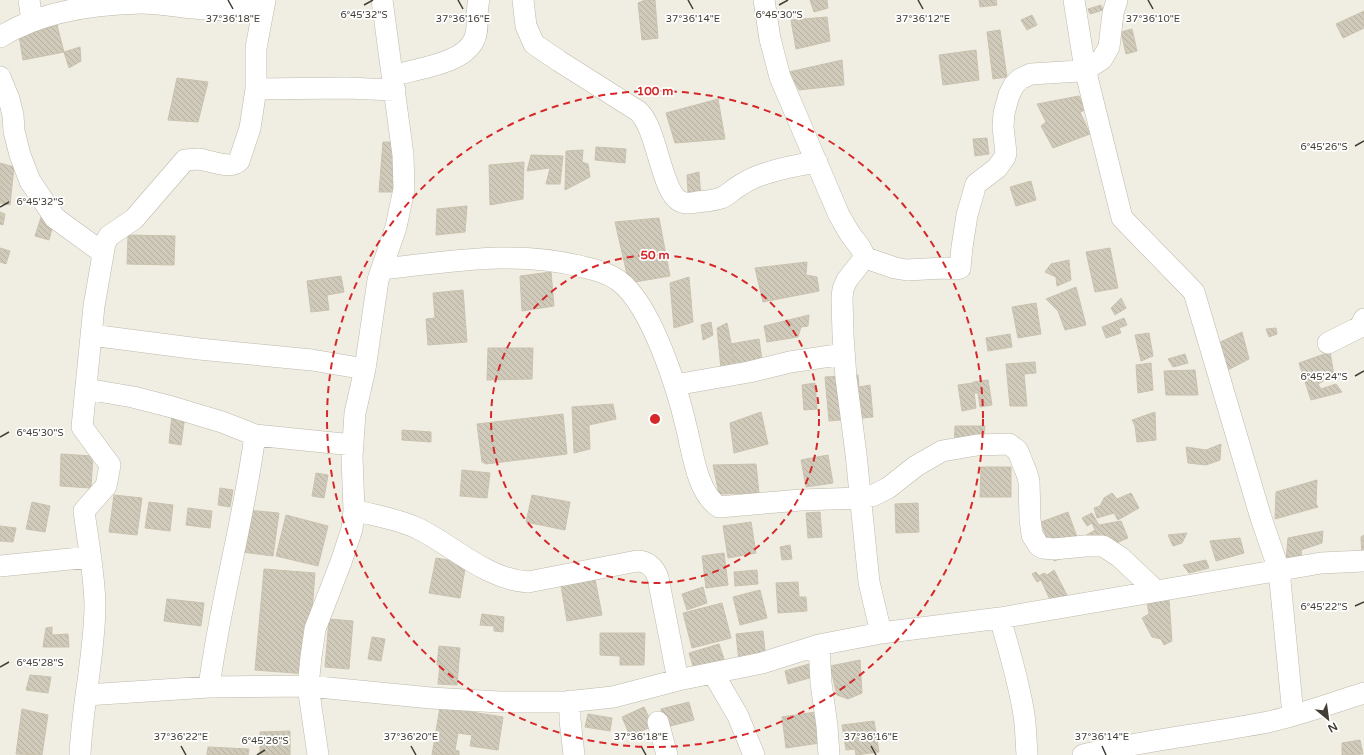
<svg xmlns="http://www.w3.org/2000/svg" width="1364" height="755" font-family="'Varela Round',sans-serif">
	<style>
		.building { fill: url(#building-back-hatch); stroke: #cac2ae }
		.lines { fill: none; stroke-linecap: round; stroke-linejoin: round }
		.minor-casing { stroke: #bdb9aa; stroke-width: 22 }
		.minor { stroke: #fff; stroke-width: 21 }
		.ticks { fill: none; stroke: #413d34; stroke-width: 1.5 }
		.ring { fill: none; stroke: #d62828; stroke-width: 2; stroke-dasharray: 7 5 }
		.ticks-label { font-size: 10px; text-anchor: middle; fill: #413d34; stroke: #fff; stroke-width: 3.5; stroke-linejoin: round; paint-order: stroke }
		.centre { fill: #d62828; stroke: #fff; stroke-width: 2 }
		.ring-label { font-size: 12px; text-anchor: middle; font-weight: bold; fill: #d62828; stroke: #fff; stroke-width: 3.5; stroke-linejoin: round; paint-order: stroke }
	</style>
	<defs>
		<pattern id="building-back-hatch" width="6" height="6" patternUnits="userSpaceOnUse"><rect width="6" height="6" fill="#d0caba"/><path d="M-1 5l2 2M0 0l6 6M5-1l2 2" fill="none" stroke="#b4aea0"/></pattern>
	</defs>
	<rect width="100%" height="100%" fill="#f0ede3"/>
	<path class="building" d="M645,0H655L658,38L642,40L638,3Z
		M810,0H827L828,8L814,12Z
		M979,0H996L997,5L980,7Z
		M1101,5L1103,10L1090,14L1088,9Z
		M1364,11V28L1343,38L1336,24Z
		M1032,15L1037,25L1027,30L1021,20Z
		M827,17L830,41L796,49L791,20Z
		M57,25L64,52L23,60L19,36Z
		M1132,29L1137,51L1126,54L1121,32Z
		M1000,30L1007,77L993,79L987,32Z
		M80,47L81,61L69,68L64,52Z
		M976,50L979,80L943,85L939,55Z
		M842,60L844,85L799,90L789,72Z
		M177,78L208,82L198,122L168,120Z
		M1079,96L1085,110L1080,112L1090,134L1053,148L1041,126L1046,122L1037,104Z
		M718,99L725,139L675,143L666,113Z
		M987,138L989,154L975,156L973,139Z
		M383,142H405L399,192H379Z
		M596,147L626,149L625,163L595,160Z
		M583,150L582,162L588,164L590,177L565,190L566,151Z
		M531,155L563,156L560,184H546L550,168L527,171Z
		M524,162L523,199L490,205L489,165Z
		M0,163L14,167L10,205L0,203Z
		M699,172L701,199L689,210L687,175Z
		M1031,181L1036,200L1016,206L1010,187Z
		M467,206L465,232L436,235L437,209Z
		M43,211L56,214L49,240L35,236Z
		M0,212L5,214L3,225L0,224Z
		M659,218L670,276L629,283L615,222Z
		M128,235L175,236L174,265L127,264Z
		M0,248L10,251L6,264L0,262Z
		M1110,248L1118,288L1095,292L1086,252Z
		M1069,260L1071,280L1057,286L1056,277L1045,272L1051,264Z
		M807,262L806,275L817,277L819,291L763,302L755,268Z
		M551,272L554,306L522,311L520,276Z
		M341,276L344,292L327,295L329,310L311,312L307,281Z
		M689,277L693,322L674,328L670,283Z
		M1076,287L1086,325L1065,330L1058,311L1046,299Z
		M463,290L467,342L428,345L426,319L435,318L433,293Z
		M1121,298L1126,308L1115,315L1111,308Z
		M1036,303L1041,334L1018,338L1012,307Z
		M809,315L808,326L801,327L798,337L767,342L764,326Z
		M1124,318L1127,325L1119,328L1121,333L1106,338L1102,327Z
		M711,322L713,335L703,340L701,325Z
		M727,323L736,367L721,369L717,328Z
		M1276,328L1277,334L1269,337L1266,329Z
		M1242,332L1249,359L1226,371L1214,345Z
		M1149,333L1153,356L1141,361L1135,335Z
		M1010,334L1012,347L988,351L986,338Z
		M759,339L762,360L736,367L730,344Z
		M488,348H533L532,379L487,380Z
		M1330,352L1334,375L1318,384L1321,389L1336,384L1342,392L1311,400L1299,363Z
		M1185,354L1188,363L1173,367L1168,359Z
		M1035,362L1036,373L1024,374L1027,406H1010L1006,364Z
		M1151,363L1153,390L1138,393L1136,365Z
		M1195,370L1198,395H1166L1164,371Z
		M858,375L859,387L870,385L873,417L829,421L825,377Z
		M988,380L992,405L980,407L978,393H975L973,382Z
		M815,383L817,409L804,410L802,385Z
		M973,383L976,408L962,411L958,385Z
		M613,404L616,419L589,425L590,449L574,453L572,407Z
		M761,412L768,444L734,453L730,423Z
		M1155,412L1156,440L1137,442L1135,426L1132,420Z
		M563,414L567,454L486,464L482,462L477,424Z
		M172,415L185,416L181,445L169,443Z
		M955,426H985L982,451L954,448Z
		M402,430L431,432V442L402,440Z
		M1221,444L1220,460L1206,465L1188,463L1186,447L1206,450Z
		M61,454L93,456L91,488L60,486Z
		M828,455L833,483L806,487L801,460Z
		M756,464L759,493L719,494L713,465Z
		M981,467H1011V497H980Z
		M462,470L490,473L487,498L460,496Z
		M316,473L328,475L324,498L312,496Z
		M1317,480L1316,504L1318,507L1275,519L1276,492Z
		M220,488L233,490L230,507L218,505Z
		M1112,493L1117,499L1131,493L1139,508L1118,520L1114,513L1097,518L1094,508L1100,506L1104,498Z
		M114,495L142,498L137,535L109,532Z
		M532,495L570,502L565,530L526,522Z
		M32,502L50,506L45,532L26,529Z
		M149,502L173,505L170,531L145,528Z
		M918,503L919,532L896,533L895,504Z
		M188,508L212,511L210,528L186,525Z
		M247,510L279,513L273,556L242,552Z
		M820,512L822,537L808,538L806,513Z
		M1068,512L1082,551L1054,561L1041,522Z
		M1092,513L1099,525L1121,521L1128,538L1109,546L1083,537L1095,530L1092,523L1087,526L1082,518Z
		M286,515L328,526L318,566L276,556Z
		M751,522L756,553L728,558L723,526Z
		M0,526L16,528L13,542L0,541Z
		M1323,531L1322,543L1301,550L1302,559L1286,561L1288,538Z
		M1187,533L1182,543L1173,546L1168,535Z
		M1364,535V558H1362L1361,537Z
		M1240,538L1244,553L1216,561L1210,541Z
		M790,545L792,559L782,560L780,547Z
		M724,553L728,585L706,588L702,556Z
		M436,558L466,563L460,598L429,593Z
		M1206,560L1209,568L1189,573L1183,565Z
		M264,569L315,573L307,674L255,670Z
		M757,570L758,584L735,586L734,572Z
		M1054,570L1067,595L1064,596L1067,602L1052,604L1041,580L1037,582L1032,574L1036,572L1039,576L1044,573L1047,575Z
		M595,579L602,615L567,621L561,586Z
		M798,582L799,597H806L807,611L778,613L776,583Z
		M703,587L707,603L687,610L682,594Z
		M760,590L767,618L740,625L733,597Z
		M167,599L204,603L201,626L164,621Z
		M1169,599L1172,641L1164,645L1161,639L1152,637L1142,618L1149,614L1147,602Z
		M722,603L731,638L692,648L683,613Z
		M482,614L504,617L503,632L494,631V626L480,625Z
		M329,619L353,621L349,669L325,667Z
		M52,627V635L68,634L69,647H43L46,628Z
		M763,631L766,660L739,662L736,634Z
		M600,633H645L644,665H620V656L600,655Z
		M372,637L385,639L381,661L368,659Z
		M719,644L724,659L694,669L689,653Z
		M439,646L460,648L457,685L438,684L440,665H437Z
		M860,660L862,693L848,699L837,695L830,666Z
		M809,664L813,677L788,684L785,671Z
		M30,675L51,677L48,693L26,690Z
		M689,702L694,720L666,727L661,709Z
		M440,707L503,717L498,750L470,746L472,735L458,733L455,750L459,751V755H432Z
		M644,707L653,726L630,736L622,717Z
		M22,709L48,715L42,755L16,754Z
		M816,712L820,743L786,748L782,717Z
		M588,714L612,718L610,731L585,727Z
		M874,721L879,752L856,755L855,749L846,750L842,725Z
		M290,731V755H260V732Z
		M1360,740L1363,754L1342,755V743Z
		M208,747L249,749L248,755H207Z"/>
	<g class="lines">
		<g class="minor-casing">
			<path id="minor" d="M29,0L32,21
				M523,0L526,26L534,44L559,61L638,111C658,128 661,196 682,202C686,204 692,203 697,202C705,201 713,201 721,198C727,196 731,191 736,188C743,183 750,179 758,176C777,169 797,165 817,162
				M764,0L770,39L780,77L839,215L850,234L860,247L864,255L862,261L847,280L843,289L842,298L843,335L846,378L856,454L869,582L881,633
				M1074,0L1085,69L1122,218L1194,292L1261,518L1279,570L1293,715
				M0,37C40,12 94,4 141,3C162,3 184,8 205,9C224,10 244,9 263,10
				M393,76C416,68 462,65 474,40C480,28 475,13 479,0
				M0,77L9,99L13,115L14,131L20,155L30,181L55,218L103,253
				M256,89L346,88L395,90
				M863,257L895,268L907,270L944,268L956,269L960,268L962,247L967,215L976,184L997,168L1005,157L1006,153L1003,127L1004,113L1009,95L1014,85L1020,79L1031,74L1080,71L1090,67L1102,59L1109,47L1113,13L1117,0
				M382,269C448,262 517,249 583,267C596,270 608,273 619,281C652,306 678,390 687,430C693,454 697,492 719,507L801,500L860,498L872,496L888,488L916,466L942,451L977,445L1009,444L1017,450L1019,454L1027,474L1029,481L1030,519L1032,535L1039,546L1043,548L1054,549L1085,546H1103L1120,557L1156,591
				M91,335L199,349L312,360L365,369
				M1328,343L1360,327L1364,319
				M675,385L749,372L790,362L844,354
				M86,389L133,397L172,407L222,422L255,435L353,445
				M354,510C376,516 399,519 419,529C455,547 486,579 528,582L637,561C647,561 655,568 658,578L678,680
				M0,566L90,557
				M1000,618C1009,650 1019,682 1024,715C1026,728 1026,742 1027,755
				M819,645L821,683L827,726L829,755
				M713,673L738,716L754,755
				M209,687C220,602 244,520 255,435
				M86,695L209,687L308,686L431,698L499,702H566L613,697L678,680L762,663L819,645L881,633L1000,618L1321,563L1364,561
				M570,701V720L574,755
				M658,722L667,755
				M80,755C82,706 94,658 95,608C95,576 88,543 84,511L106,486L110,465L82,427L94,306L105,243L109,236L134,219L185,160C190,160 194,159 198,159C209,160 231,170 239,161L250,128L256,89V48L265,0
				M318,755L308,686L311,657L315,629L341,562L352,529L354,510L352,457L355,413L365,369L378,280L396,227L404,189L403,155L382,0
				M1083,755C1144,740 1207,734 1268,722C1300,715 1332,703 1364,693"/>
		</g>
		<use href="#minor" class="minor"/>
	</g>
	<path class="ticks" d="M228,0L233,9M458,0L463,9M688,0L693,9M918,0L923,9M1148,0L1153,9M364,5L373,0M779,5L788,0M1355,146L1364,141M0,207L9,202M1355,376L1364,371M0,437L9,432M1355,606L1364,602M0,667L9,662M181,746L186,755M411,746L416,755M641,746L646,755M871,746L876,755M1102,746L1106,755M257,755L265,750"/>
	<g class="ring">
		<circle cx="655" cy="419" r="164"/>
		<circle cx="655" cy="419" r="328"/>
	</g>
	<g class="ticks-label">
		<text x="364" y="18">6°45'32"S</text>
		<text x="779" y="18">6°45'30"S</text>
		<text x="233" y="22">37°36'18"E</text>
		<text x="463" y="22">37°36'16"E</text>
		<text x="693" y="22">37°36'14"E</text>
		<text x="923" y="22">37°36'12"E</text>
		<text x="1153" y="22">37°36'10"E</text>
		<text x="1324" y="150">6°45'26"S</text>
		<text x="40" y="205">6°45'32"S</text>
		<text x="1324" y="380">6°45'24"S</text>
		<text x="40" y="436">6°45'30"S</text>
		<text x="1324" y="610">6°45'22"S</text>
		<text x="40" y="666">6°45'28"S</text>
		<text x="181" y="740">37°36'22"E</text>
		<text x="411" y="740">37°36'20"E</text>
		<text x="641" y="740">37°36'18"E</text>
		<text x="871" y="740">37°36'16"E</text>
		<text x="1102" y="740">37°36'14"E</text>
		<text x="265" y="744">6°45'26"S</text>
	</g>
	<circle cx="655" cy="419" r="6" class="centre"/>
	<g class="ring-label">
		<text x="655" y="95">100 m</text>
		<text x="655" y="259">50 m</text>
	</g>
	<g transform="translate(1328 719) rotate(151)" stroke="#ffffff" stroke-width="3" paint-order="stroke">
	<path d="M0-3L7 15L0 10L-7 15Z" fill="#413d34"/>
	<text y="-6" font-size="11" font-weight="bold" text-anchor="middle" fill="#413d34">N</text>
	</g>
</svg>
